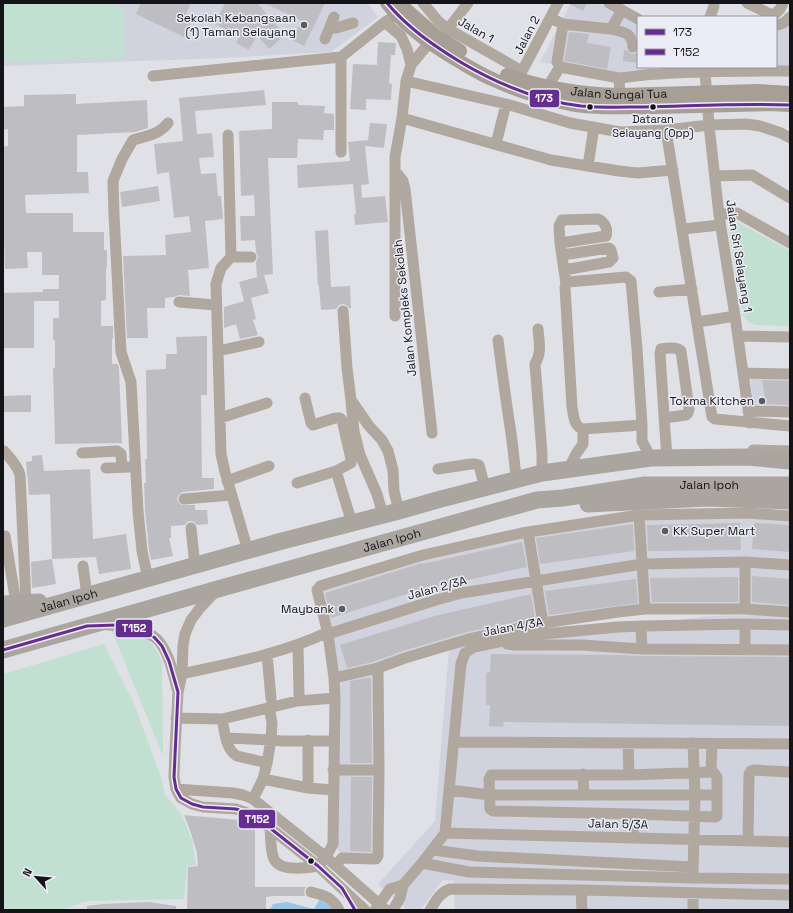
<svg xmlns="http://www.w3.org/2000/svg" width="793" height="913" font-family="'Space Grotesk',sans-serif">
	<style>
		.built { fill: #d0d2dd }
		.green { fill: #c2e0d2 }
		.water { fill: #99c6e4 }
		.building { fill: #bebec2 }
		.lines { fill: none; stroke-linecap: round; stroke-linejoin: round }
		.minor { stroke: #b0a79f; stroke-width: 11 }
		.major { stroke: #a79f96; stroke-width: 14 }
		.highway { stroke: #aba59f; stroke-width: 17 }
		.bus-1-casing { stroke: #ebecf5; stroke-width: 6 }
		.bus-2-casing { stroke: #ebecf5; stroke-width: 6 }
		.bus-1 { stroke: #662d91; stroke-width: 3 }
		.bus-2 { stroke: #662d91; stroke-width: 3 }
		.poi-dot { fill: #5b5c60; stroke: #ebecf5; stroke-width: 1.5 }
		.bus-dot { fill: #141418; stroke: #ebecf5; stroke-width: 1.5 }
		.labels { text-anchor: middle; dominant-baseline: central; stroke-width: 3; stroke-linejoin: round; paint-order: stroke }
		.bus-label { font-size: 11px; fill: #141418; stroke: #ebecf5 }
		.poi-label { font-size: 12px; fill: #141418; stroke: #ebecf5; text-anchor: end }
		.street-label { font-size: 12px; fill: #141418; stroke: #ebecf5 }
		.line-badge { stroke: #ebecf5; stroke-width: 1.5 }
		.badge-label { font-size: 11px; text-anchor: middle; font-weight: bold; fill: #fff }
	</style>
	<rect width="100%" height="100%" fill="#e0e1e6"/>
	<path class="built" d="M3,3H368L378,17L331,52L224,58L3,66Z
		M571,3H599L638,23V67H776V28L790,24V68L618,76L540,62Z
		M750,376L790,377V409H754Z
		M641,517L790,519V610H617L376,666V855L341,856L336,845L337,697L319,590L425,557L531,533Z
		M790,614V910H455L454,881L443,880L420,910H407L378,884L435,821L449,648L709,616Z"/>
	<path class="green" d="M3,3H110L124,10L125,58L3,62Z
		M734,221L738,222L790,251V326L755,325L747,321L743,316L728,229Z
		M111,629C121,631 138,633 146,639C154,644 159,654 162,663L163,756Z
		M104,644L133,701L161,777L165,795L182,815L192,840L196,865L187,866L184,899L87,901L62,910H3V674Z"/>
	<path class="water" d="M320,899L327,904L334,910H269L273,904L287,902L314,909Z"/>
	<path class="building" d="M141,3H191L184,19L191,23L184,37L136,14Z
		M225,3H257L285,35L269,49L257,35L249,50L236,43L239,36L215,24Z
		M264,3H325L304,46L292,40L302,21Z
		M568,3H587L583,11Z
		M569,32L589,34L587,43L611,47L607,69L564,61Z
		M378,42L396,43L395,55H391L389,83L392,84L391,100L366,99V110L350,109L353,64L377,65Z
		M624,50H627L631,54H634L638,52V63L623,61Z
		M264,90L266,105L195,111L197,134L212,133L214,157L199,158L201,174L216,173L218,196H221L223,219L205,221L209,268L188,270L190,296L179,295L174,297L165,298V308H147L148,338H127L123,256L166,255L165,235L191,232L189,216L174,218L169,172L157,174L154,144L183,141L179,98Z
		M76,94V104L147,100L148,128L135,132L77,135V172H88L89,193L25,195L26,213H73V232H104V250H107V268H106V300L101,301V326H113V339H112V364H118L119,370L122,443L55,444L53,368H55V340H53V318H59V301H34V348H3V293L43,292V289H59V275H42V252H27L28,268L5,269L3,203V147L8,146V129L3,130V107L24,106V95Z
		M272,102H298V105L325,106L324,113L334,114V130H324L323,140L298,139L297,158H268L273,274L264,275L269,293L251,298L256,319L253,320L258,335L240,339L236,324L224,328V307L244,301L239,282L257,277L256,262L258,257L256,252L255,240L241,241L240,216H255L254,195L241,196L239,131L272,129Z
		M370,123L387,124L384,148L365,146L369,184L361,185L362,198L385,196L388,222L355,225L354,214H356L353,184L298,188L297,165L350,161L348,142L368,140Z
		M158,186L160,201L122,207L120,192Z
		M328,230L331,287L350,286L351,308H349L346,305L343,304L339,305L336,309L321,310L319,286H318L315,231Z
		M207,336V395H201L202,478H214V489L183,492L180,494L178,496L177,499L179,503L181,505H195V510H207L208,524L197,525L194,522L191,521L187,522L185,525L171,526V538H169L173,556L151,560L149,550L145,510L144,483H146L145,459H147L146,370L166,369V354H177L176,337Z
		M762,380L790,381V405L766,404Z
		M31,395V412H3V396Z
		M42,455L44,471L90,469L93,539L126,534L131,569L99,574L96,557L52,559L50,494L29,495L26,462L32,461V456Z
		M740,523L741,550L648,551L647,525Z
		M754,523L790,525V552L752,549Z
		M633,524L634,551L540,564L536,538Z
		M522,542L527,567L436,587L435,585L331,618L325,593L422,563V564Z
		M52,559L56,584L32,588L31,562Z
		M752,576L790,579V605L752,602Z
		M738,577V602H652L650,578Z
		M636,579L638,603L549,615L545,591Z
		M531,594L535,618L467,632L403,651L373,662L347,668L340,645L438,615Z
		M491,654L621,655L642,656L790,657V726L504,722L503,727L489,726L490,705H486V673L490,672Z
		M367,678H371L372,763H350V681Z
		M351,777H372L371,852L350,851Z
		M184,815L239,820L242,828H255V887H306L304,891L305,896H273L266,897V910H187L188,867L198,866L197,853L190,830Z
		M149,902L176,906V910H87V906L103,904Z"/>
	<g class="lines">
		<path class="minor" d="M423,3L438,21L448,29L522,71
			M609,3L638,19
			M747,3L770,14H775L780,9L783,3
			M710,17L714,6
			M550,18L563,24L611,29L622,10
			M385,22L401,36L407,49L411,65
			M776,25C782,25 786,22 790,17
			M330,28H336L353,23
			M448,29L468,3
			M611,29C623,32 632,32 633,47
			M325,39L334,17
			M341,57V152
			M341,57L385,22L397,15
			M560,67L557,62L563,24
			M705,72L709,125L719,215L735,316L750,423
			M153,76L341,57
			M519,77L558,3
			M619,78C633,77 645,74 659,74C702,71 746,71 790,71
			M406,81L506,104L570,123L620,132L666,130L709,125L746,124L760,126L781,133L790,138
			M548,86L560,67L619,78L620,95
			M402,118L551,160L619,171L638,173L673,170
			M666,130L712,417L715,419L790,426
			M228,135L231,257
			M496,144L506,104
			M588,166L594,127
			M395,171V157L402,118L406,81L411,65L429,43
			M715,176L752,175L790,198
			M719,215L732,213H737L790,243
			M683,229L720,225
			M560,243L606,236C608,229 605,222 598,219L562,220L559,226L560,243L566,284
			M562,255L609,248L611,250L613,258L609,262L564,270
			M659,292L692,289
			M179,302L216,305
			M343,311L347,368L351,400L369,426L382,440L388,451L393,470L394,491L399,511
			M395,316V171L403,181L405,189L432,433
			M698,322L735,316
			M538,329C539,341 542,353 535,364L542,453V473
			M738,336L790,337
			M498,340C502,371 506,402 511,433C513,449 515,464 516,479
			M218,351L259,342
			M743,373L790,374
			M305,398L311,423L313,425L335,418H340L342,420L351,459V463L336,471
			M351,402L354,431L360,455L377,494L383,515
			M748,411L790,412
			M220,418L267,403
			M664,418L686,415L688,413L689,409L681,351C677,347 667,348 661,349L660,353L665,431L667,457
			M642,425L583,429C573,426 574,415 572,407L565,287L566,284L568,282L626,277L631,281L637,349L642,425V441L651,458
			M753,450L790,451
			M4,451C10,458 18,466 20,475L26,602
			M82,453L117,451L121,454L122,467
			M106,468L129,467
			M438,469L471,464H475L479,465L485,488
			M568,470L576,454L583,444V429
			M227,481L269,466
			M297,483L336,471L352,523
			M184,499L232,495
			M639,515L645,609
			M191,528L195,566
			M528,532L543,623
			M5,536L16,603
			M248,551L225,472L221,454L216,284L221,268L231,257H251
			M745,562V609
			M83,566L87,595
			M148,579L142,551L138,511L131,382L121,352L114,214L113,181L122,159L133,140C146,136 159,135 168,123
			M216,591L200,608L191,620L185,634L183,645L182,674L178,692L175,749L174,777L176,789L181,798L192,804L203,807L236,809L250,814L270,828L318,866L365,910
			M108,625C120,625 130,627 141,631C145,633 149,634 153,636C168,646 173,673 177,689
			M641,627L642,649
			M328,634L436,600L462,593L642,564L745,562L790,565
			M507,644L516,645H582L642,649L790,650
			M298,645L299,695
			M745,650V624
			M267,654L271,698
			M182,674C231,663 282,654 328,632
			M334,678L378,668L405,658L469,639L543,623L618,612L645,609H745L790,612
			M269,707L272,723L271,740L282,741H334
			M176,718L222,719L297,701L335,698
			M222,719C225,731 225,749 237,756L267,763
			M226,738L271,740L267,763L263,779L253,799
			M308,740V788L333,790
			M454,742L790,744
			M628,743L629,775
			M333,770H379
			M711,772L712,744
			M583,774L584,795
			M263,779L308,788
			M176,789L233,793L243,795L253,799L326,857L386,910
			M449,790L490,795H717V816L715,817L634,814L633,837
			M634,814L493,811L490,809L489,779L491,775H629L711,772L714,773L717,777V795
			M270,828C271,838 270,850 274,859C280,872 306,868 318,866
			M445,833L790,842
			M748,840L749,774L751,771L754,770L790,772
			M433,850L478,856L693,867
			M422,863L469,872L693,878L790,879
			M336,865L342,858L374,859H376L378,856L379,770L378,668
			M318,866L326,857L333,844L335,698L334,678L328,634L317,590L320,586L423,555L522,533L639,515L747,513L790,516
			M693,873L695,795L693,743
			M581,890L582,910
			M311,892C324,895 332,897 339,910
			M693,893V910
			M375,910L390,889L403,885
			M393,910L400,898L403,885L422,863L445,833L461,664L465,653L474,647L523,637L543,634L618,627L643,626L745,624L790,625
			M430,910C436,901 439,893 450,889L581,890L790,895"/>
		<g class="major">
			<path d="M387,3C406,27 431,45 457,60C469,67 480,74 492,79C515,90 545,99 570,104C599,109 629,107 658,107C695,106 733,105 770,104L790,105"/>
			<path d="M400,3L403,7L435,35L460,51"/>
			<path id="s1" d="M507,75C542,88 583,94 620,95L758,91L790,93"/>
		</g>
		<g class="highway">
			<path d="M588,504L707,498L790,501"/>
			<path d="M3,604L39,602"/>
			<path id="s2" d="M3,619L282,541L399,511L441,499L542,473L651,458L747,457L790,461"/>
			<path id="s3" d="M3,650L218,589L537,500L563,498L645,485H790"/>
		</g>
		<g class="bus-1-casing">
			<path id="bus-1" d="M387,3C408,28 434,46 462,63C498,84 539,101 581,106C602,108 624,107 645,107C693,106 742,103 790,105"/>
		</g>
		<g class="bus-2-casing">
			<path id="bus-2" d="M3,650L87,626L118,625L129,626L154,637L162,646L169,661L178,692L174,777L176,789L181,798L192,804L203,807L236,809L250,814L270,828L318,866L342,888L355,910"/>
		</g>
		<use href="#bus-1" class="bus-1"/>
		<use href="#bus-2" class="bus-2"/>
	</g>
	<g class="poi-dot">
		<circle cx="304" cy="25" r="4"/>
		<circle cx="762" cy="401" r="4"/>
		<circle cx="665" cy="531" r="4"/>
		<circle cx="342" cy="609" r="4"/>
	</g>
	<g class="bus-dot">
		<circle cx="590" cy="107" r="3.5"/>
		<circle cx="653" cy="107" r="3.5"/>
		<circle cx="311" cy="861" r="3.5"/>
	</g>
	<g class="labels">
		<g class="bus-label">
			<text x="653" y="119">Dataran<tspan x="653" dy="14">Selayang (Opp)</tspan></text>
		</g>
		<g class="poi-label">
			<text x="296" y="18">Sekolah Kebangsaan<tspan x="296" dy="14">(1) Taman Selayang</tspan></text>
			<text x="754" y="401">Tokma Kitchen</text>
			<text x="673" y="531" text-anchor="start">KK Super Mart</text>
			<text x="334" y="609">Maybank</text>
		</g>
		<g class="street-label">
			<text transform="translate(476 30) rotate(30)">Jalan 1</text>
			<text transform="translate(527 35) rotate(-63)">Jalan 2</text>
			<text stroke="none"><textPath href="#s1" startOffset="114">Jalan Sungai Tua</textPath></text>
			<text transform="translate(739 256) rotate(81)">Jalan Sri Selayang 1</text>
			<text transform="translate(405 308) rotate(-96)">Jalan Kompleks Sekolah</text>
			<text stroke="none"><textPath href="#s3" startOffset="728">Jalan Ipoh</textPath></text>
			<text stroke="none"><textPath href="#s3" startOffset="404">Jalan Ipoh</textPath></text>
			<text transform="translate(437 588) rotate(-15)">Jalan 2/3A</text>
			<text stroke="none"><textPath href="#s2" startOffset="68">Jalan Ipoh</textPath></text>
			<text transform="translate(513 627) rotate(-10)">Jalan 4/3A</text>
			<text transform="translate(618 824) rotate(1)">Jalan 5/3A</text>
		</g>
	</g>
	<g class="line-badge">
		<rect x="529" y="89" width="31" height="19" rx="4" fill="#662d91"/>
		<rect x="115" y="619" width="38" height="19" rx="4" fill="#662d91"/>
		<rect x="238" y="809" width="38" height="20" rx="4" fill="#662d91"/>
	</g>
	<g class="badge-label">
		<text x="544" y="102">173</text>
		<text x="134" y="632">T152</text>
		<text x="257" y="823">T152</text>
	</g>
	<rect width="793" height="913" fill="none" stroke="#141418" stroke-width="8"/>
	<rect x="637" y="16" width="140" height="52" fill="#ebecf5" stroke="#95969d"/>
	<rect x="645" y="29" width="20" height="6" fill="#662d91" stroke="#95969d"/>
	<text x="673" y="36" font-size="12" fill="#141418">173</text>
	<rect x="645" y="49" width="20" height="6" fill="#662d91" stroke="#95969d"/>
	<text x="673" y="56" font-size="12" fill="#141418">T152</text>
	<g transform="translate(36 877) rotate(297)" stroke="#ebecf5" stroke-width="3" paint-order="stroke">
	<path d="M0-3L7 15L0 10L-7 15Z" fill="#141418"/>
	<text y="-6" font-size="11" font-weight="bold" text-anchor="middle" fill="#141418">N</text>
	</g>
</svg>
